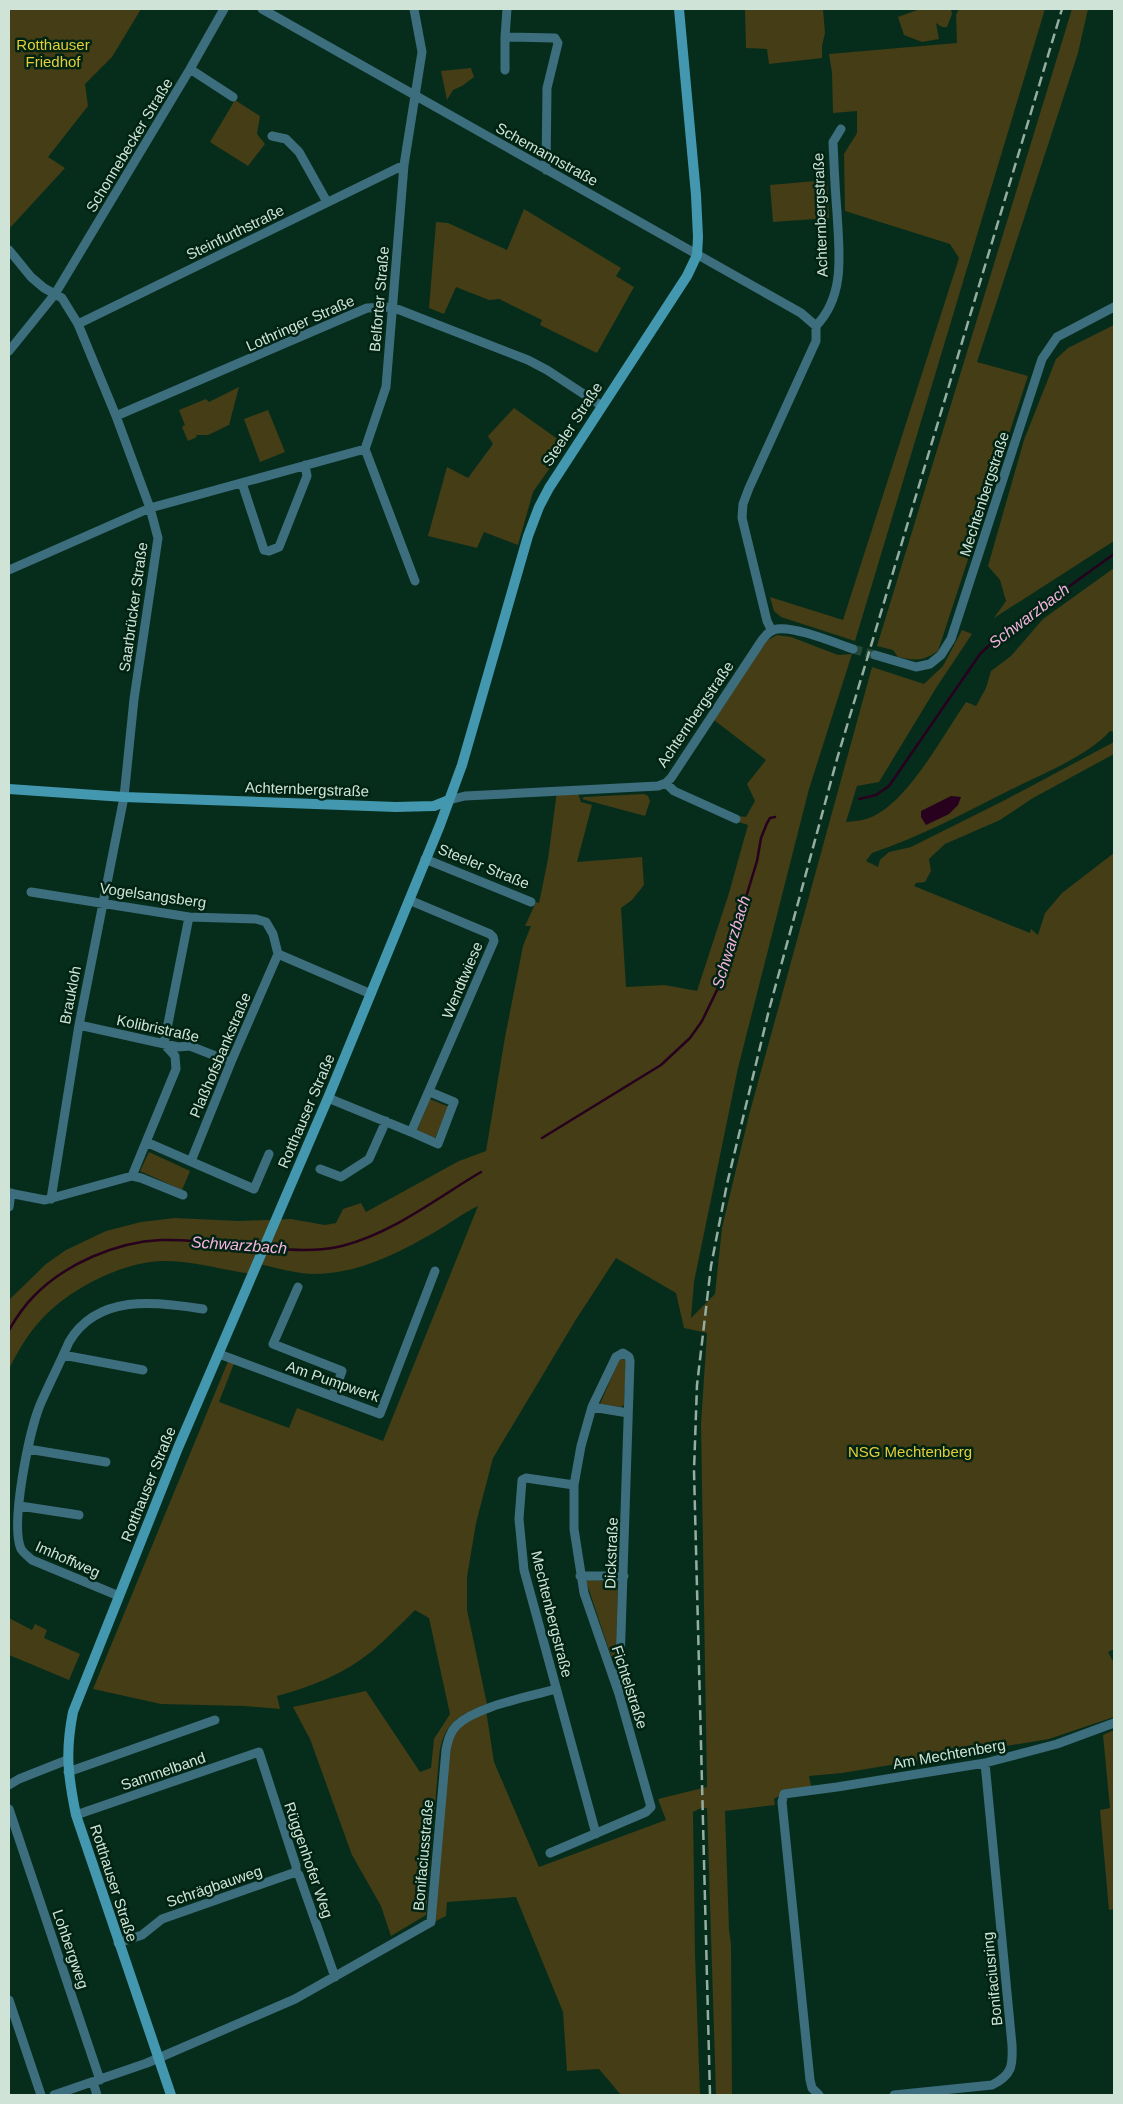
<svg xmlns="http://www.w3.org/2000/svg" width="1123" height="2104" font-family="Helvetica,sans-serif">
	<style>
		.green { fill: #443d15 }
		.water { fill: #27011d }
		.lines { fill: none; stroke-linecap: round; stroke-linejoin: round }
		.stream { stroke: #27011d; stroke-width: 2.5 }
		.street-tunnel { stroke: #244838; stroke-width: 9; stroke-dasharray: 9 4.5; stroke-linecap: butt }
		.street { stroke: #3d6e7e; stroke-width: 9 }
		.secondary { stroke: #4398b0; stroke-width: 10 }
		.rail { stroke: #95aea1; stroke-width: 2.5; stroke-dasharray: 10 5; stroke-linecap: butt }
		.labels { text-anchor: middle; dominant-baseline: central; stroke-width: 5; stroke-linejoin: round; paint-order: stroke }
		.park-label { font-size: 15px; fill: #e4cd36; stroke: #002313 }
		.street-label { font-size: 15px; fill: #cfe3d7; stroke: #002313 }
		.water-label { font-size: 16px; font-style: italic; fill: #f6b2de; stroke: #002313 }
	</style>
	<rect width="100%" height="100%" fill="#062d1c"/>
	<path class="green" d="M9,9H141L112,57L85,84L88,106L48,157L65,168L9,229Z
		M745,9H823L825,33L822,46V58L769,64L767,49L746,48Z
		M920,9H951L952,14L947,27H942L936,23L939,39L922,42L904,35L898,17Z
		M959,9H1045L855,641L781,617L774,611L770,597L843,620L959,258L950,244L845,211L844,154L857,133V111L833,113L832,73L829,54L957,43L956,15Z
		M1072,9H1088L1078,53L977,362L1028,376L938,651C923,661 916,661 898,657L893,650L877,646Z
		M471,68L474,77L462,86L453,90L447,100L441,71Z
		M235,100L260,116L257,134L265,144L248,166L210,142Z
		M827,180L829,218L773,222L770,185Z
		M524,209L621,268L616,276L634,287L597,353L540,325L542,320L499,299L489,300L456,287L444,314L429,308L436,222L448,223L507,250Z
		M1114,325V541L994,618L1006,601L1000,580L988,566L1024,440L1056,359L1068,348Z
		M239,387L229,425L208,435H196L197,437L188,441L182,427L185,425L179,410L206,399L209,402Z
		M514,408L566,445L533,492L518,545L484,532L477,548L428,536L447,467L468,478L493,444L488,436Z
		M268,410L285,452L260,462L244,419Z
		M1114,568V732L1110,731C1087,756 1043,774 1012,789C966,812 920,837 872,853L866,861L878,867L880,860L889,852L911,847L1005,800L1114,742V754L1033,798L1000,820L945,844L929,859L931,871L925,882L916,883L914,886L1030,933L1031,929L1038,935L1045,913L1062,893L1114,853V1649L1108,1652L1114,1663V1717L1049,1739L842,1773L809,1776L812,1790L784,1793L774,1799L775,1805L725,1811L729,1930L731,1944L732,2095H716L707,1808H701L693,1812L695,1954L700,2095H621L599,2069L567,2071L563,2012L516,1897L447,1902L446,1916L434,1922L446,1750L457,1725L486,1710L494,1762L539,1867L666,1820L658,1799L707,1787L701,1424L707,1333L684,1328L676,1293L616,1258L575,1321L493,1458L476,1523L467,1577V1610L487,1704C458,1715 443,1723 439,1757L426,1915L391,1936L381,1906L352,1855L310,1739L293,1707L366,1691L420,1772L431,1768L434,1739L450,1714L429,1618L415,1610C401,1624 386,1639 371,1652C344,1674 310,1687 277,1696L280,1709L244,1706L161,1704L93,1689L229,1359L235,1361L219,1402L289,1428L297,1408L383,1441L478,1206C463,1213 449,1224 435,1232C397,1254 358,1274 312,1274C294,1273 276,1268 259,1264L252,1274C223,1270 193,1261 164,1261C123,1261 67,1290 40,1321C27,1335 17,1353 9,1369V1300L46,1264L66,1250L106,1231L141,1222L175,1218L239,1221L291,1219L325,1225L336,1223L343,1209L361,1203L366,1212L459,1161L486,1151L505,1037L523,946L531,926H525L536,902L539,903L548,859L557,791L577,790L581,802L592,805L577,862L642,857L644,885L632,900L621,908L626,987L665,985L697,991L729,893L748,825L735,821L738,816L746,817L755,801L747,784L766,760L714,720L766,641L777,635L791,637L838,655L852,654L809,789L738,1068L694,1282L691,1318L715,1294L722,1228L749,1115L872,667L924,684L943,666L962,630L972,634L936,688L879,782L857,786L846,822C852,821 860,821 866,819C905,808 943,735 966,702L976,706L986,688L991,671L1011,656L1043,619Z
		M644,794L648,796L650,801L645,816L582,799L584,797Z
		M430,1099L449,1107L435,1138L417,1130Z
		M149,1152L190,1171L182,1190L140,1171Z
		M623,1359L626,1361L624,1405L621,1407L600,1404L619,1360Z
		M587,1580L618,1581L616,1655L614,1658L611,1656L587,1584Z
		M9,1618L32,1630L35,1624L47,1630L44,1638L80,1654L69,1680L9,1655Z
		M1114,1730V1909L1109,1910L1100,1810L1110,1808L1103,1735Z"/>
	<path class="water" d="M951,796L961,797L958,805L949,814L926,825L921,817V811Z"/>
	<g class="lines">
		<path class="stream" d="M859,799L876,795L889,786L980,654L996,639L1114,554
			M542,1138L661,1065L690,1038L702,1021L719,986L757,861L761,838L767,823L770,818L775,817
			M266,1248C290,1250 318,1252 342,1246C393,1233 437,1198 481,1172
			M9,1330C16,1318 24,1306 34,1296C65,1264 116,1242 161,1240C194,1239 228,1244 260,1247"/>
		<path class="street-tunnel" d="M853,649L875,655"/>
		<path class="street" d="M262,9L801,313L816,326
			M414,9L422,52L404,165L386,387L365,449L415,581
			M505,37L507,9
			M190,69L233,97
			M505,70V37L555,38L558,43L547,88L546,170
			M272,136L286,139L299,152L327,202
			M9,250L31,277L44,288L62,298L78,324L116,416L150,508L158,538L134,699L124,797L79,1025L51,1199
			M78,324L404,165
			M816,326C846,295 839,252 837,212C835,189 834,166 833,142L841,129
			M9,351L55,294L190,69L224,9
			M116,416L367,308L392,307L528,360L547,370L602,406
			M242,483L264,550L269,551L279,547L307,476L305,465
			M9,570L150,508L365,449
			M772,631L767,621L742,518L743,504L749,488L816,341V326
			M875,655L916,667L930,664L941,655L951,639L1042,359L1057,337L1114,307
			M666,783L674,791L736,819
			M449,800L465,796L658,786L666,783L671,778L762,640C766,635 770,630 777,629C795,626 835,643 853,649
			M425,859L531,902
			M31,892L189,917L256,919L266,922L273,934L278,954L231,1062L191,1161
			M278,954L371,994
			M79,1025L178,1047L190,1046L231,1062
			M328,1098L411,1132L494,941L493,937L490,934L409,900
			M411,1132L438,1144L454,1102L430,1092
			M146,1142L254,1189L269,1154
			M320,1169L341,1177L369,1159L386,1121
			M132,1176L176,1069L175,1056L164,1044L189,917
			M9,1193L45,1200L132,1176L141,1178L183,1195
			M9,1207L11,1193
			M298,1287L273,1344L342,1371L333,1396
			M219,1354L380,1414L435,1271
			M63,1355L143,1370
			M592,1407L628,1413
			M28,1449L106,1462
			M574,1485L526,1478L522,1480L519,1519L524,1570L596,1834
			M20,1506L79,1515
			M580,1576H624
			M119,1596L32,1560C28,1556 24,1554 21,1549C10,1524 29,1432 40,1405C49,1384 60,1363 69,1342C97,1294 155,1301 203,1309
			M68,1772L215,1720
			M9,1785L19,1779L67,1760
			M9,1809L100,2080
			M76,1815L259,1752L296,1866V1872L299,1875L335,1977
			M550,1853L646,1812L651,1807L619,1694L584,1593L574,1529V1485L581,1446L592,1407L616,1357L623,1353L629,1357L630,1361L619,1694
			M118,1943L142,1935L162,1919L296,1872
			M9,2000L41,2095
			M93,2082L97,2095
			M54,2095L147,2063L295,1999L431,1922L446,1750C448,1740 450,1732 457,1725C477,1706 529,1697 556,1689
			M819,2095L812,2088L810,2080L782,1802L784,1794L837,1787L985,1763L1057,1744L1114,1723
			M894,2095L992,2085C1012,2075 1013,2066 1012,2045L985,1763"/>
		<path class="secondary" d="M9,789L124,797L396,807L434,806L449,800
			M171,2095L76,1815C68,1776 65,1752 73,1712L178,1448L328,1098L440,825L462,765L528,536L539,507L549,488L687,276L697,255L698,237L696,195L679,9"/>
		<path class="rail" d="M710,2095L694,1471L697,1385L711,1266L727,1184L769,1010L837,759L1062,9"/>
	</g>
	<g class="labels">
		<g class="park-label">
			<text x="53" y="44">Rotthauser<tspan x="53" dy="17">Friedhof</tspan></text>
			<text x="910" y="1451">NSG Mechtenberg</text>
		</g>
		<g class="street-label">
			<text transform="translate(129 145) rotate(-59)">Schonnebecker Straße</text>
			<text transform="translate(547 154) rotate(29)">Schemannstraße</text>
			<text transform="translate(820 215) rotate(-92)">Achternbergstraße</text>
			<text transform="translate(235 232) rotate(-26)">Steinfurthstraße</text>
			<text transform="translate(379 299) rotate(-85)">Belforter Straße</text>
			<text transform="translate(300 323) rotate(-24)">Lothringer Straße</text>
			<text transform="translate(572 424) rotate(-57)">Steeler Straße</text>
			<text transform="translate(984 494) rotate(-72)">Mechtenbergstraße</text>
			<text transform="translate(133 607) rotate(-82)">Saarbrücker Straße</text>
			<text transform="translate(695 714) rotate(-56)">Achternbergstraße</text>
			<text transform="translate(307 789) rotate(2)">Achternbergstraße</text>
			<text transform="translate(484 866) rotate(22)">Steeler Straße</text>
			<text transform="translate(153 895) rotate(8)">Vogelsangsberg</text>
			<text transform="translate(462 980) rotate(-67)">Wendtwiese</text>
			<text transform="translate(70 995) rotate(-79)">Braukloh</text>
			<text transform="translate(158 1028) rotate(12)">Kolibristraße</text>
			<text transform="translate(220 1055) rotate(-67)">Plaßhofsbankstraße</text>
			<text transform="translate(306 1111) rotate(-67)">Rotthauser Straße</text>
			<text transform="translate(333 1381) rotate(19)">Am Pumpwerk</text>
			<text transform="translate(148 1484) rotate(-68)">Rotthauser Straße</text>
			<text transform="translate(611 1553) rotate(-88)">Dickstraße</text>
			<text transform="translate(68 1559) rotate(24)">Imhoffweg</text>
			<text transform="translate(552 1614) rotate(76)">Mechtenbergstraße</text>
			<text transform="translate(630 1687) rotate(72)">Fichtelstraße</text>
			<text transform="translate(949 1754) rotate(-10)">Am Mechtenberg</text>
			<text transform="translate(163 1771) rotate(-19)">Sammelband</text>
			<text transform="translate(423 1855) rotate(-85)">Bonifaciusstraße</text>
			<text transform="translate(309 1860) rotate(71)">Rüggenhofer Weg</text>
			<text transform="translate(114 1883) rotate(72)">Rotthauser Straße</text>
			<text transform="translate(214 1886) rotate(-19)">Schrägbauweg</text>
			<text transform="translate(71 1949) rotate(71)">Lohbergweg</text>
			<text transform="translate(992 1979) rotate(-96)">Bonifaciusring</text>
		</g>
		<g class="water-label">
			<text transform="translate(1029 616) rotate(-37)">Schwarzbach</text>
			<text transform="translate(731 942) rotate(-73)">Schwarzbach</text>
			<text transform="translate(239 1245) rotate(4)">Schwarzbach</text>
		</g>
	</g>
	<rect width="1123" height="2104" fill="none" stroke="#cfe3d7" stroke-width="20"/>
</svg>
